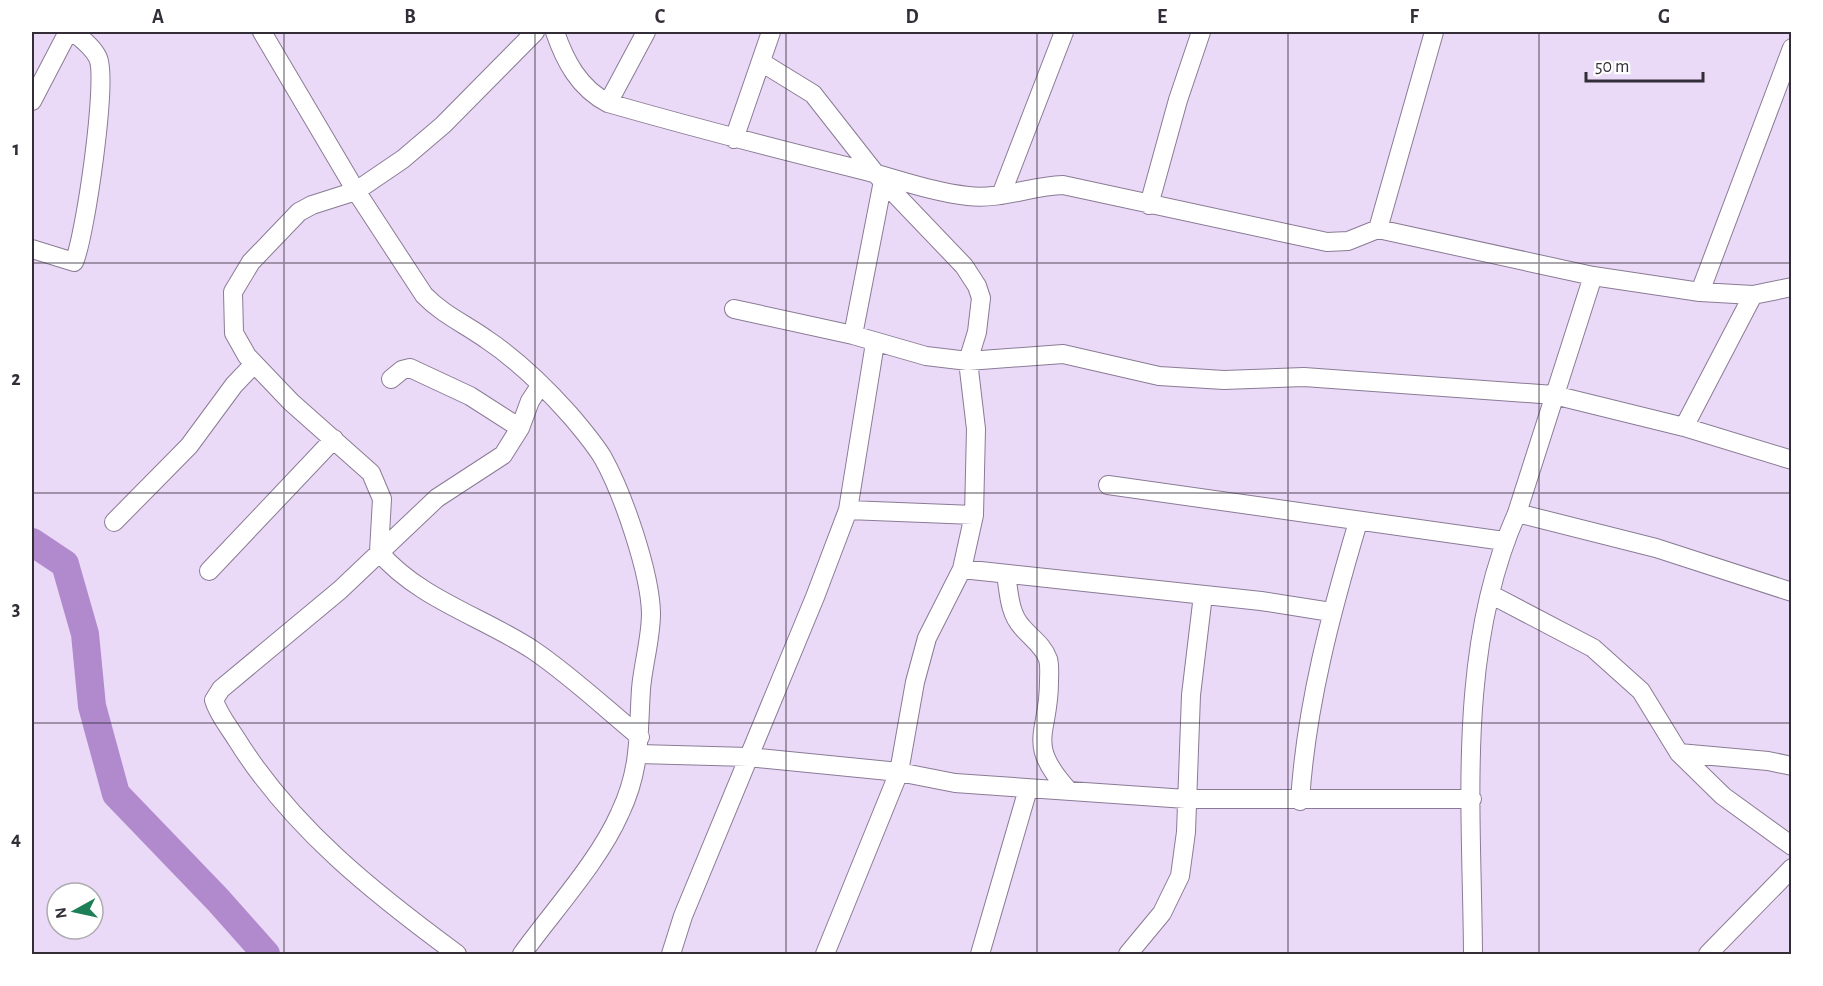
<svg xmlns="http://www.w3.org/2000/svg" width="1823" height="986" font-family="'Alegreya Sans',sans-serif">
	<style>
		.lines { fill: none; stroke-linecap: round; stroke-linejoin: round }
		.river { stroke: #b18ace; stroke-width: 28 }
		.minor-casing { stroke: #8a7b95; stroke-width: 20 }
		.minor { stroke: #fff; stroke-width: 18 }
		.grid { fill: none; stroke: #332d38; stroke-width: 1.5; stroke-opacity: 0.55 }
		.neatline { fill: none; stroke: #332d38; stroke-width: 2 }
		.grid-label { font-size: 20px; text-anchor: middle; font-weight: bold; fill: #332d38 }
	</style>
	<rect width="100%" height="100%" fill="#eadaf7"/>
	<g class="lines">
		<path class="river" d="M32,542L65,564L85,634L92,706L116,794L218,900L266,954"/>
		<g class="minor-casing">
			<path id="minor" d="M262,32L356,191L424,295C442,314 465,324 486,339C516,359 546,388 570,415C581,428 594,443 603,458C623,494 650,572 651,613C651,639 643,664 641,689C638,736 641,769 620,813C599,861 553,911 522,954
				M535,32L443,125L403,159L356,191L312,205L299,212L251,262L233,292L234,333L247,356L291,402L371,473L382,499L379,552C419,599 483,617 533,650C570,675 605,708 640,737
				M555,32C565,61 579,88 608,103C692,127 777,149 862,170C897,179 932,192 968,196C1000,200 1031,186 1063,185L1327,242L1348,241L1378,229L1593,276L1700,292L1753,295L1792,287
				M761,62L813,94L875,173L964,266L977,286L981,298L977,332L968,361L976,429L974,515L962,569L927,638L915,682L899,772L825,954
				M32,101L68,32
				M608,103L646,32
				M734,139L771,32
				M1001,195L1064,32
				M1149,205L1178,100L1201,32
				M1378,229L1434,32
				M32,249L74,262C85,238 108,79 98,58C93,47 82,39 73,32
				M1700,292L1792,48
				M734,309L853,335L926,356L968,361L1063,354L1159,376L1224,380L1304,377L1554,395L1684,427L1792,460
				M853,335L883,181
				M391,379L402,370L410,368L470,396L520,428
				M1684,427L1753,295
				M1108,485L1504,541
				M848,510L974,515
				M1517,513L1656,548L1792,592
				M114,522L189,446L234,385L254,364
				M962,569L1261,601L1331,612
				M209,571L334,439
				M1006,574C1009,592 1009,613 1022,627C1031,638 1043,645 1048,659C1050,666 1049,675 1049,682C1049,735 1025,742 1068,790
				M1490,594L1593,648L1641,691L1679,753L1723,796L1792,846
				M1679,753L1768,761L1792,766
				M639,754L748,757L899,772L955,783L1186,799H1472
				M1300,801C1306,706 1331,613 1358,522
				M457,954C374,893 292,828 237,740C229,727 218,714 214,700L221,689L340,590L437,498L503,455L520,428L530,401L540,386
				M671,954L683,916L815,597L848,510L875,343
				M980,954L1028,789
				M1128,954L1162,913L1180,876L1186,832L1191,695L1203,595
				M1473,954C1472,808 1456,650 1517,513L1593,276
				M1708,954L1792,868"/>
		</g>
		<use href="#minor" class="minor"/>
	</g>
	<path class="grid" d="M284,32V954M535,32V954M786,32V954M1037,32V954M1288,32V954M1539,32V954M32,263H1792M32,493H1792M32,723H1792"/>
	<rect width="1823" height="986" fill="none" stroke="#ffffff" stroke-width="66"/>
	<g transform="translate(75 911) rotate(262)"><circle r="28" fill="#ffffff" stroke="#adabaf" stroke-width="1.5"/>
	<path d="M0-4.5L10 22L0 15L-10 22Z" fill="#1d7f57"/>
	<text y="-9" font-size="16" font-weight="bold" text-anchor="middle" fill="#332d38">N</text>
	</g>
	<path d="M1586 72v9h117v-9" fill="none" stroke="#332d38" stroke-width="3"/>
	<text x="1595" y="72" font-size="18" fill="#332d38" stroke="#ffffff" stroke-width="4.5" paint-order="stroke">50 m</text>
	<rect x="33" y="33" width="1757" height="920" class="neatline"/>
	<g class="grid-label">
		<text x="158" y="23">A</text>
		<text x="410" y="23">B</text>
		<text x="660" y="23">C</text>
		<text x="912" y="23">D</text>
		<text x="1162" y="23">E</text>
		<text x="1414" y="23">F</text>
		<text x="1664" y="23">G</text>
		<text x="16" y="155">1</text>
		<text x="16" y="385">2</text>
		<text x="16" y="615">3</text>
		<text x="16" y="845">4</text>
	</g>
</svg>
